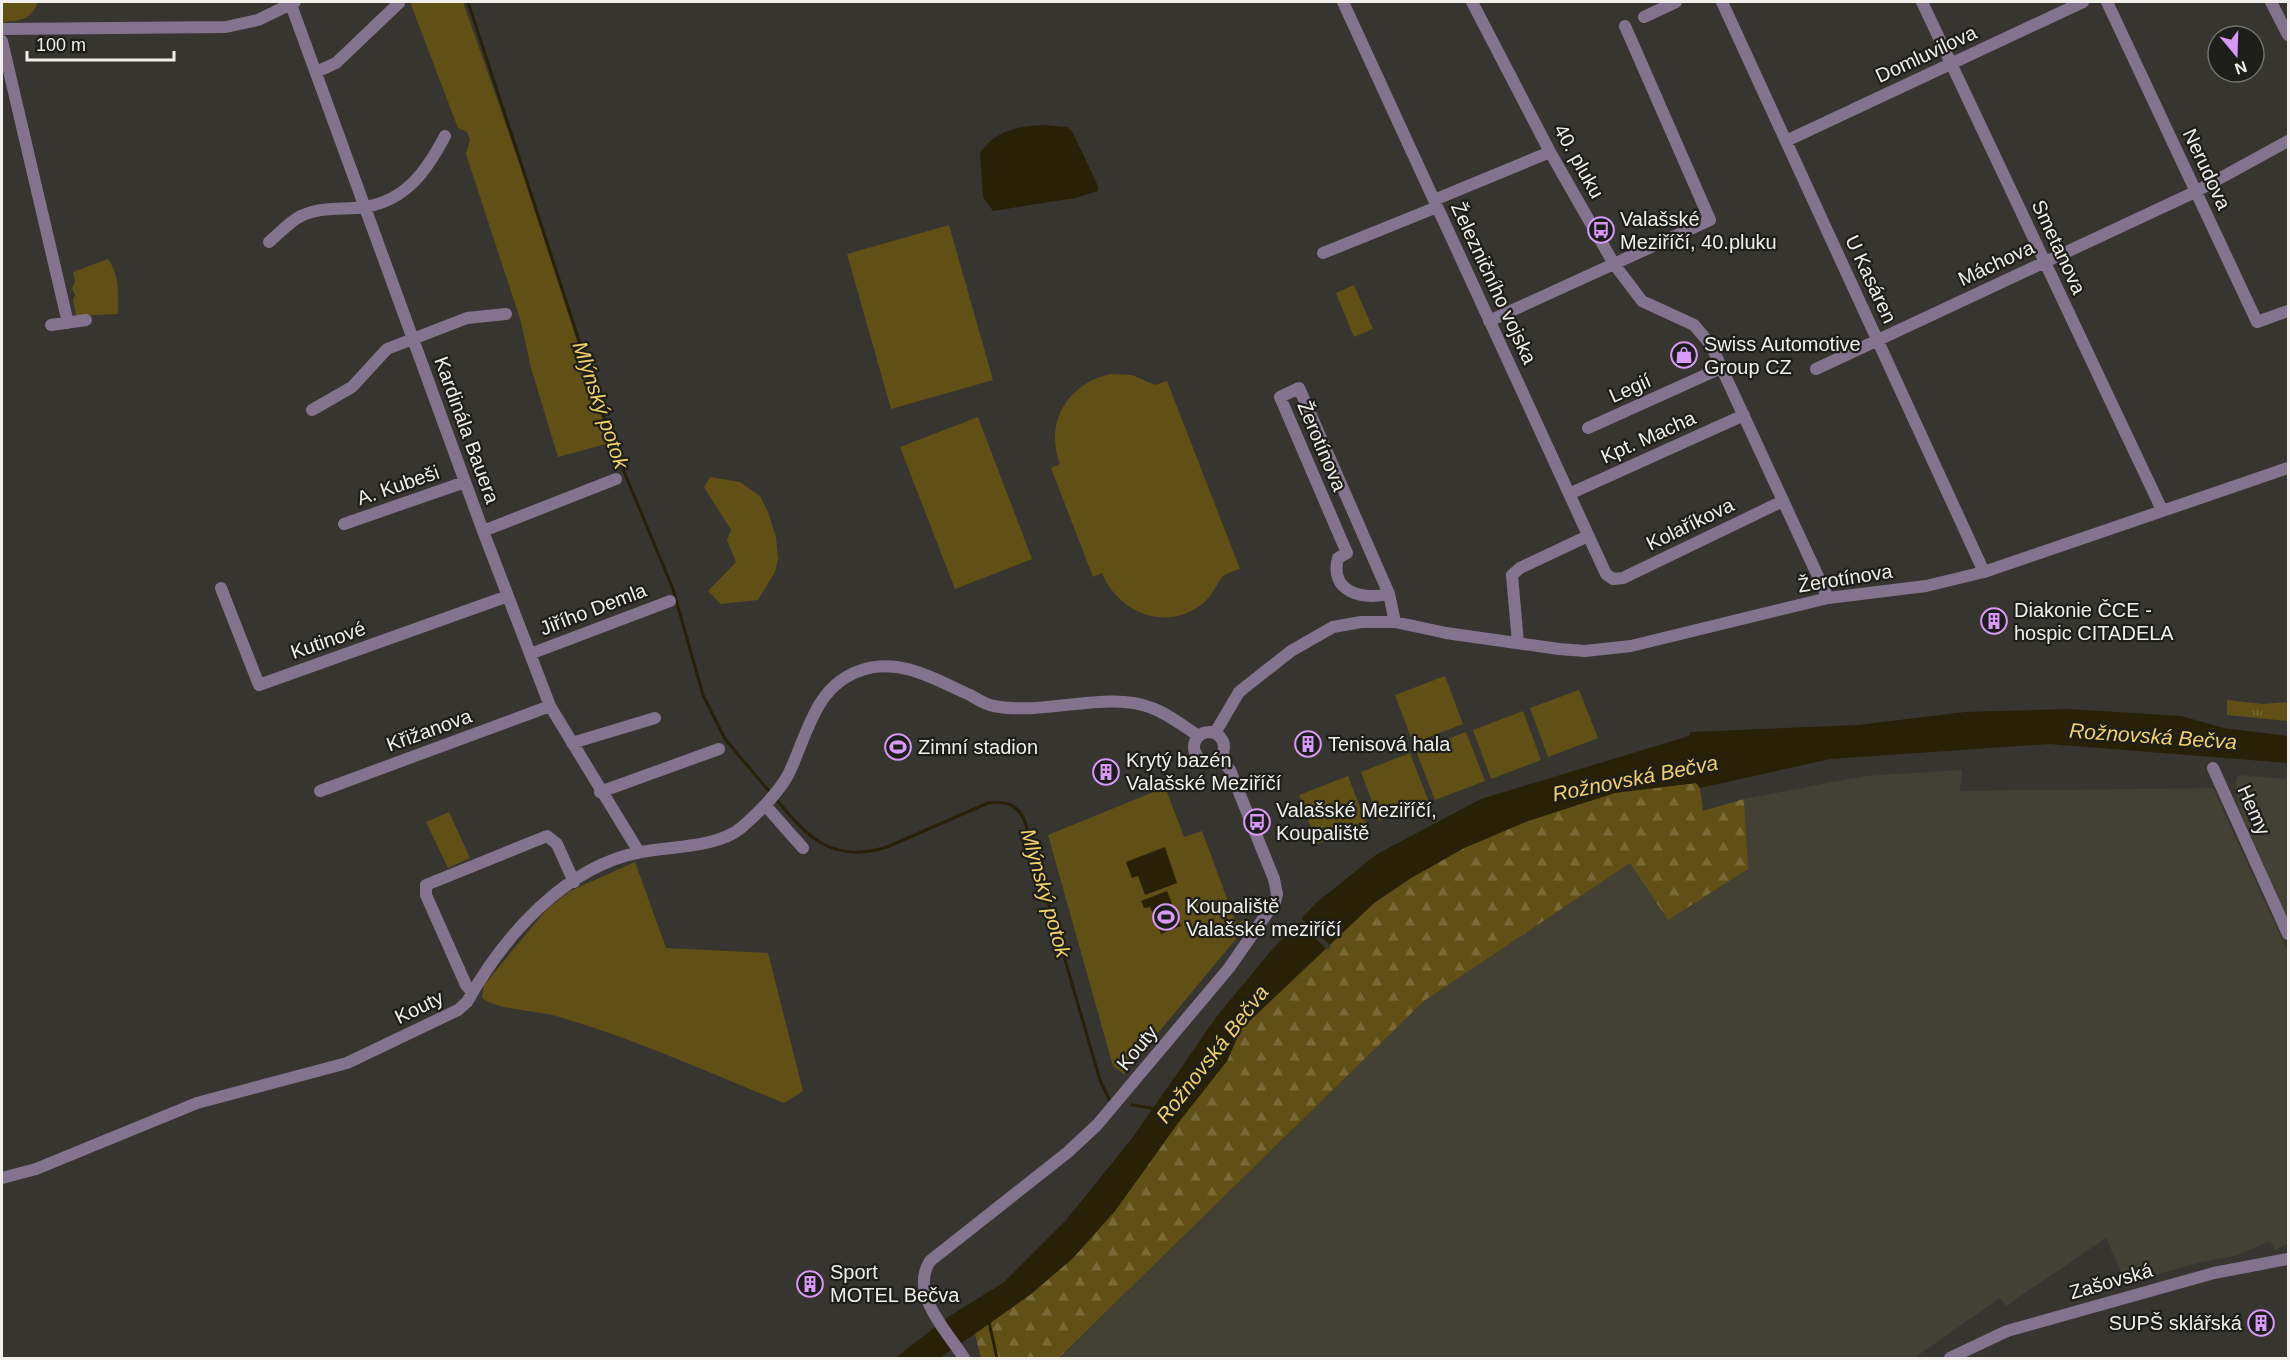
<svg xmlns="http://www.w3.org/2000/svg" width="2290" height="1360" font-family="Arial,sans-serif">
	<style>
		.built { fill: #434034 }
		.grass { fill: #615015 }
		.forest { fill: url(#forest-firs) }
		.park { fill: url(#park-tufts) }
		.water { fill: #282108 }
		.pier { fill: #37352f }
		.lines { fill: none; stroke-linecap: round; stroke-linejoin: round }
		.stream { stroke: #282108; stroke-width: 3 }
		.minor { stroke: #84738e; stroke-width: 12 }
		.labels { text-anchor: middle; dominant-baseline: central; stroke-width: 4.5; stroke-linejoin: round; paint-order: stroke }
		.street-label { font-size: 20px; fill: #f0efeb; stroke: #1d1d1a }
		.poi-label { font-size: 20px; fill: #f0efeb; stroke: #1d1d1a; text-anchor: start }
		.water-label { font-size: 21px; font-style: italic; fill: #f2d266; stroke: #1d1d1a }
	</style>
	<defs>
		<pattern id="forest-firs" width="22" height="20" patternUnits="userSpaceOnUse" patternTransform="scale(1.5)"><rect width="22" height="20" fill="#615015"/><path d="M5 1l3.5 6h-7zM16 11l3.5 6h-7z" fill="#786a37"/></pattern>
		<pattern id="park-tufts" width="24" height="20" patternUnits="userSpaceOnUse" patternTransform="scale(1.5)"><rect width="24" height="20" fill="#615015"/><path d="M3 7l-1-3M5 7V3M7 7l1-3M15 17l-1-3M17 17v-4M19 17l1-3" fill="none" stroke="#786a37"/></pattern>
	</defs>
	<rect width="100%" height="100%" fill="#37352f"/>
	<path class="built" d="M1962,770L1960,791L2213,788L2288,952V1244L2275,1250L2270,1241L2238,1255L2197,1263L2126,1283L2106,1238L2006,1306L2000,1298L1914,1358H1060L1424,1001L1630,863L1747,869L1744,799L1865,776Z
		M2238,775L2288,779V921L2239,809L2235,786Z"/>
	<path class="grass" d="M2,2H38C31,20 20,21 2,22Z
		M410,2H463L521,168L610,443L558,457L531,368L521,322L466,154L470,139L467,132L458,128Z
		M949,225L993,380L891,409L847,254Z
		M108,259C121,278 117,293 118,314L76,316L73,300L75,295L72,288L75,282L73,272Z
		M1354,285L1373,329L1354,337L1336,293Z
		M1111,374L1132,375L1155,385L1167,381L1240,569C1235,571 1226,573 1223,576C1215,586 1212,597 1201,605C1164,632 1118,612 1102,573L1093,577L1051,468L1060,464C1044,422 1068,383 1111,374Z
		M978,417L1032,559L955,589L900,447Z
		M710,477L740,482L760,496L768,512L776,537L778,559L775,572L758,600L721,604L708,591L736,562L727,540L731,530L704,487Z
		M1445,676L1463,724L1413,743L1395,695Z
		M1579,690L1598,738L1548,757L1530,708Z
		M1523,711L1541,760L1491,779L1473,730Z
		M1466,732L1485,781L1435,800L1416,751Z
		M1410,753L1429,802L1379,821L1361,772Z
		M1348,776L1367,825L1317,844L1299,795Z
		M1156,791L1167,792L1184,837L1202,831L1236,923L1249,918L1250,922L1124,1074L1113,1066L1048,835Z
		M449,812L470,858L448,868L426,822Z
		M635,862L666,948L768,953L803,1091L784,1103C709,1073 634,1038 556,1016C539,1011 490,1009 482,997L484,985L546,910L570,891Z"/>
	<path class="forest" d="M1696,783L1700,788L1703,811L1744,799L1748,869L1668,920L1630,863L1424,1001L1059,1358H981L975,1334L1031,1294L1073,1258L1115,1211L1178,1123L1227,1061L1241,1029L1374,903L1411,878L1466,847L1528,821L1615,792Z"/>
	<path class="park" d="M2227,700L2263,704L2288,702V721L2227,715Z"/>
	<path class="water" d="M1043,125L1067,127L1072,131L1098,186V191L1075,198L993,211L983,197L980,153C994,131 1018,126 1043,125Z
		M2068,709L2181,716L2224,728L2288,736V763L2049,744L1830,759L1700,788L1696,783L1615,793L1528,821L1464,848L1411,878L1374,903L1241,1029L1227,1061L1178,1123L1115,1211L1073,1258L1031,1294L940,1358H895L951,1315L1003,1283L1067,1219L1133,1137L1217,1016L1270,952L1316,903L1377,854L1481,799L1689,736L1691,732L1858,725L1965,712Z
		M1165,847L1177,883L1145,895L1138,876L1132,878L1126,862Z
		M1167,891L1181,926L1161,934L1150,907L1144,908L1141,901Z"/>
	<path class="pier" d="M1299,916L1331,946L1328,950L1295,920Z"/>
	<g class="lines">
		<path class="stream" d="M468,2L615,450L673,589L703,695L725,739L768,790
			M776,799C808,838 833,864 887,847L988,803C1005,801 1016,803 1024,819L1100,1080L1110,1101
			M1132,1105L1157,1109
			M989,1322L997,1358"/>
		<path class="minor" d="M290,2L483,531L550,706L639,852
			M1343,2L1606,574L1613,579L1623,578L1783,501
			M1472,2L1550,152L1614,264L1642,301L1694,325L1711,345L1828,598
			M1722,2L1984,572
			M1922,2L2162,510
			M2107,2L2257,322L2288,311
			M2271,2L2288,35
			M1644,17L1676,2
			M2,29L226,27L258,20L295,2
			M2,41L68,323
			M316,72L336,63L399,3
			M1786,141L2083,2
			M1434,200L1550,152
			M269,242C279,234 290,221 301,216C322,206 344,210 365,207C407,200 427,170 445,136
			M1323,253L1437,207
			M1489,321L1710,220L1625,26
			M51,325L86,320
			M1816,369L2195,192L2288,141
			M312,410L352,387L387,349L467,318L506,314
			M1588,428L1721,368
			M1569,494L1744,415
			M344,524L465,482
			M483,531L616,479
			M221,588L259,685L508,596
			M1389,594C1362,600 1329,592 1338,558L1347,553L1280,397L1299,388L1389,594L1395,622
			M1518,643L1512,575L1520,568L1588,536
			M530,654L670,601
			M1194 747a15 15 0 1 1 30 0a15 15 0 1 1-30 0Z
			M1215,733L1239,692L1291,651L1333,627L1361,622H1395L1446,633L1559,649L1585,651L1631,646L1828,598L1926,586L1984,572L2288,468
			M572,743L655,718
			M2213,768L2288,934
			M320,791L550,706
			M600,792L719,749
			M765,805L803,848
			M472,992L466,985L426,895V885L547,836L557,844L574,882
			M2,1178L36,1169L197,1103L347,1063L458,1010L467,1002C503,937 565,866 641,852C672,846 716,848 741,828C758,813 779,793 789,773C808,733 815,685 862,670C900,657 936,680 970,695C977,699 986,705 994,706C1043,716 1109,690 1152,708C1169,714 1184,727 1199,736
			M964,1358C947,1331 909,1294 930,1261L1068,1152L1097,1125L1229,968L1275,902L1277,894L1274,879L1230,770L1220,758
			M1950,1358L2007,1331L2214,1273L2288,1259"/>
	</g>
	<defs>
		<g id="bus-ring" transform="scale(1.35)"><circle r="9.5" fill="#1d1d1a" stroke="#d89af8" stroke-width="1.5"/><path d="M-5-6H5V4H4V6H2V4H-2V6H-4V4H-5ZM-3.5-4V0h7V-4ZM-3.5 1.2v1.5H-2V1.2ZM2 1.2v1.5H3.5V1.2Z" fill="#d89af8"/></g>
		<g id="shop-ring" transform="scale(1.35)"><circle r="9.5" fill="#1d1d1a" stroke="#d89af8" stroke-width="1.5"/><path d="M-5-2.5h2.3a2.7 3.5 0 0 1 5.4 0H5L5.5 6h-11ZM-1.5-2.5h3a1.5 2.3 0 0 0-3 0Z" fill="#d89af8"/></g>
		<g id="building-ring" transform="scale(1.35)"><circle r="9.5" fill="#1d1d1a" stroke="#d89af8" stroke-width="1.5"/><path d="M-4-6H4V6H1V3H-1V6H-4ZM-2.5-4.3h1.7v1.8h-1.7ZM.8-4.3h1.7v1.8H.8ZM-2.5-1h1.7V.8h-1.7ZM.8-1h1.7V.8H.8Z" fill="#d89af8"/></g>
		<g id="stadium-ring" transform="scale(1.35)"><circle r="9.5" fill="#1d1d1a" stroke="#d89af8" stroke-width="1.5"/><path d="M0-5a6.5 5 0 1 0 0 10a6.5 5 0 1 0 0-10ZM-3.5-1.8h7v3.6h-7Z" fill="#d89af8"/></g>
	</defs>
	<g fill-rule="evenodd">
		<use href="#bus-ring" x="1601" y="230"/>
		<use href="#shop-ring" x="1684" y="355"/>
		<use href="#building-ring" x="1994" y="621"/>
		<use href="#building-ring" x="1308" y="744"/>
		<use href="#stadium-ring" x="898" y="747"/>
		<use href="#building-ring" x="1106" y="772"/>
		<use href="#bus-ring" x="1257" y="822"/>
		<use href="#stadium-ring" x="1166" y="917"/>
		<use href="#building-ring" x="810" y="1284"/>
		<use href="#building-ring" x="2261" y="1323"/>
	</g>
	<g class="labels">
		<g class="street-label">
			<text transform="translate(1926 54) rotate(-25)">Domluvilova</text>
			<text transform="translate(1579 161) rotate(61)">40. pluku</text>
			<text transform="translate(2207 169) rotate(65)">Nerudova</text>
			<text transform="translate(2059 247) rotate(65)">Smetanova</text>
			<text transform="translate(1996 263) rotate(-25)">Máchova</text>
			<text transform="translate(1871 279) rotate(65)">U Kasáren</text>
			<text transform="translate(1494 283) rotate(65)">Železničního vojska</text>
			<text transform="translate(1630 388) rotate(-24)">Legií</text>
			<text transform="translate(467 430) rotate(70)">Kardinála Bauera</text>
			<text transform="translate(1648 437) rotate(-24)">Kpt. Macha</text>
			<text transform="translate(1322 446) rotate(67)">Žerotínova</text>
			<text transform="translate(398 485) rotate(-19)">A. Kubeši</text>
			<text transform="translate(1690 524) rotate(-26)">Kolaříkova</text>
			<text transform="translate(1845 578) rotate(-9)">Žerotínova</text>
			<text transform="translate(593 609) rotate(-21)">Jiřího Demla</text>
			<text transform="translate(328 640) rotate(-19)">Kutinové</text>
			<text transform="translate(429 730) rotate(-20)">Křižanova</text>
			<text transform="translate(2254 810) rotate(66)">Hemy</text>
			<text transform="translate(419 1007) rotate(-26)">Kouty</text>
			<text transform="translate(1137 1048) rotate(-50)">Kouty</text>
			<text transform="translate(2111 1281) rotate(-16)">Zašovská</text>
		</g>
		<g class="poi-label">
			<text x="1620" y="219">Valašské<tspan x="1620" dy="23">Meziříčí, 40.pluku</tspan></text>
			<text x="1704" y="344">Swiss Automotive<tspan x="1704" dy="23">Group CZ</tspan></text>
			<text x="2014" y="610">Diakonie ČCE -<tspan x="2014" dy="23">hospic CITADELA</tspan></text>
			<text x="1328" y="744">Tenisová hala</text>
			<text x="918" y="747">Zimní stadion</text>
			<text x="1126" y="760">Krytý bazén<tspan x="1126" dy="23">Valašské Meziříčí</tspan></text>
			<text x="1276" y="810">Valašské Meziříčí,<tspan x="1276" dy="23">Koupaliště</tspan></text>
			<text x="1186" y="906">Koupaliště<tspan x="1186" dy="23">Valašské meziříčí</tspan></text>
			<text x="830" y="1272">Sport<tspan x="830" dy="23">MOTEL Bečva</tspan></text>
			<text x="2242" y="1323" text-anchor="end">SUPŠ sklářská</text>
		</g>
		<g class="water-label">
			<text transform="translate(601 405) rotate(71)">Mlýnský potok</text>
			<text transform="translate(2153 736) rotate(4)">Rožnovská Bečva</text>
			<text transform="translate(1635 778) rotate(-11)">Rožnovská Bečva</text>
			<text transform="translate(1046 893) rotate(74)">Mlýnský potok</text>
			<text transform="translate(1212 1054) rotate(-52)">Rožnovská Bečva</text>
		</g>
	</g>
	<rect width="2290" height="1360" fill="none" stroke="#f0efeb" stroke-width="6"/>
	<g transform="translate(2236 54) rotate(161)"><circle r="28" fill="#1d1d1a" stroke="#71716e" stroke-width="1.5"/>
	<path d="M0-4.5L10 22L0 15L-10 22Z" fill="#d89af8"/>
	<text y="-9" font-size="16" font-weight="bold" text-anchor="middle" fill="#f0efeb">N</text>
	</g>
	<path d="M27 51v9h147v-9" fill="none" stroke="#f0efeb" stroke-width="3"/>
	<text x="36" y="51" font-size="18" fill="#f0efeb" stroke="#1d1d1a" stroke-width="4.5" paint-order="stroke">100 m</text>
</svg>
